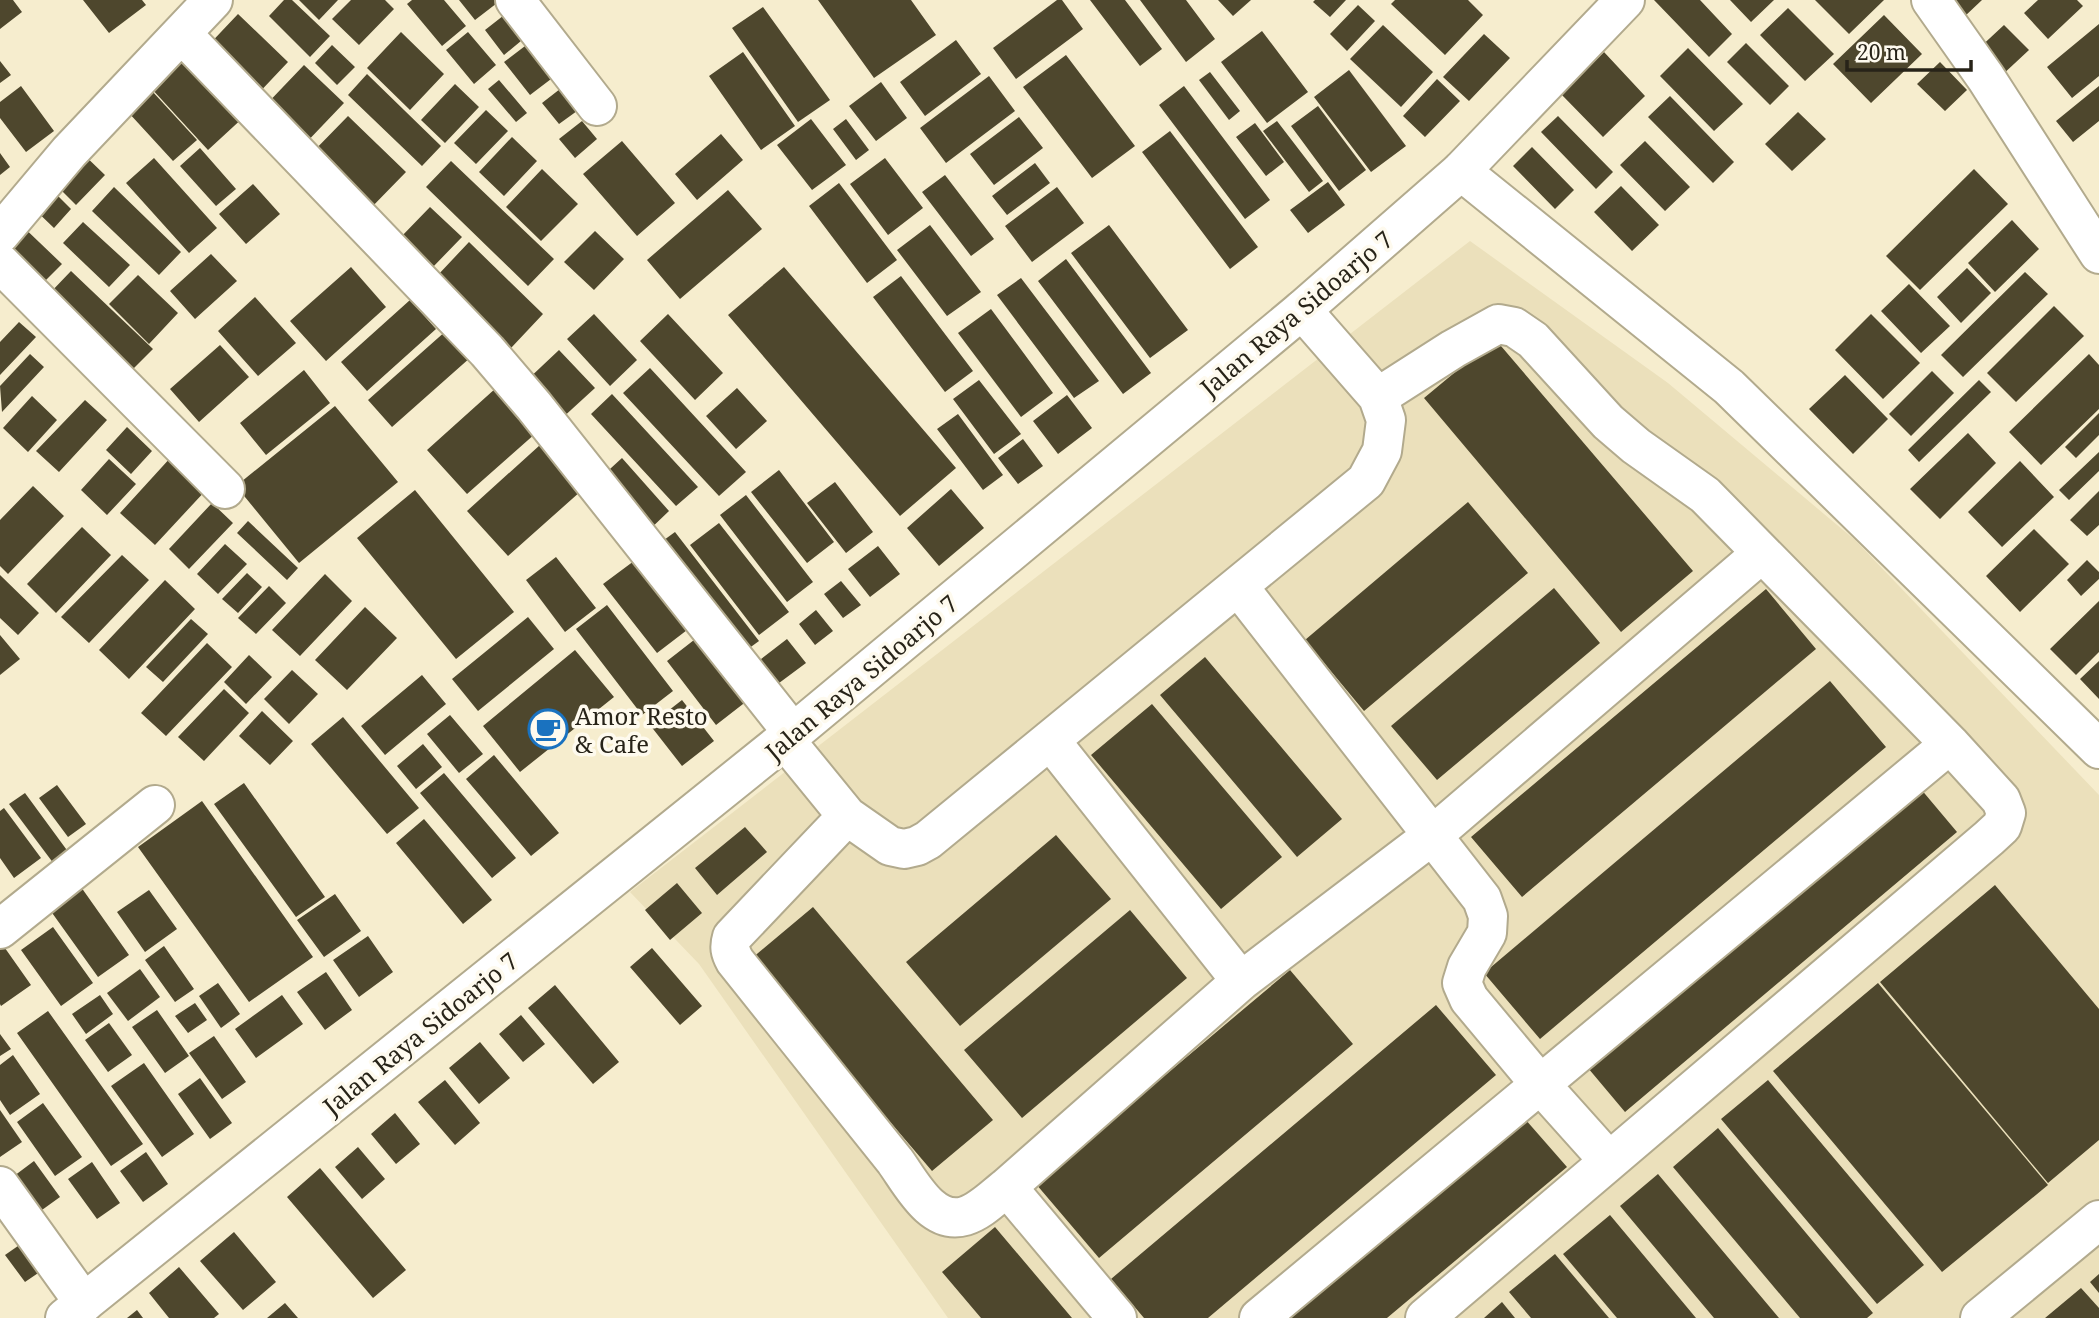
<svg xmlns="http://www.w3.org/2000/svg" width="2099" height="1318" font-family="'Noto Serif',serif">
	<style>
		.built { fill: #ebe0bb }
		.building { fill: #4e472d }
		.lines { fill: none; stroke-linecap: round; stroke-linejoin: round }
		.minor-casing { stroke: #b2aa8d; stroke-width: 42 }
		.major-casing { stroke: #b2aa8d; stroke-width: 42 }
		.minor { stroke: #fff; stroke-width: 38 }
		.major { stroke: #fff; stroke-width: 38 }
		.labels { text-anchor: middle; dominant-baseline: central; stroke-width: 7; stroke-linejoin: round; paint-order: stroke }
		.street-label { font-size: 24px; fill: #272318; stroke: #fefaee }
		.poi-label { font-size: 24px; fill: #272318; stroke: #fefaee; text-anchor: start }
	</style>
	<rect width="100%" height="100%" fill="#f6edce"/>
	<path class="built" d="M1470,241L1668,383L1855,540L2099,795V1318H948L699,964L630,892Z"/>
	<path class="building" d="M0,0H13L22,12L0,29Z
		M83,0H142L146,5L109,33Z
		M284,0H292L330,36L310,57L269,16Z
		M299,0H338L319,20Z
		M351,0H385L394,9L359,45L332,19Z
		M412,0H444L466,26L442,46L407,4Z
		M459,0H501L475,20Z
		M818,0H911L936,35L874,78Z
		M1057,0H1062L1083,29L1016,79L993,48Z
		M1090,0H1125L1162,49L1140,66Z
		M1140,0H1186L1215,39L1186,62Z
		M1218,0H1251L1233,16Z
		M1315,0H1346L1330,17L1313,2Z
		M1395,0H1468L1483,15L1445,55L1391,4Z
		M1654,0H1700L1732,34L1709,57Z
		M1730,0H1774L1751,22Z
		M1815,0H1884L1849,34Z
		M1948,0H1982L1964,17Z
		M2038,0H2077L2083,6L2048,39L2024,13Z
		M1358,5L1375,21L1347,51L1330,34Z
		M763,7L830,100L798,122L732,28Z
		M1788,8L1834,54L1805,81L1760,35Z
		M508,12L527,36L504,55L485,30Z
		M238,14L288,62L253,99L203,51Z
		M1884,15L1922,54L1871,103L1833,64Z
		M2099,24V76L2072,98L2047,67Z
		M1383,25L1433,72L1401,107L1350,59Z
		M2004,25L2029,50L2000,77L1976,51Z
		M1262,31L1308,92L1267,123L1221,62Z
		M401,32L444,74L410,110L367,68Z
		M468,32L496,65L474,84L446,50Z
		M1484,34L1510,58L1469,101L1443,77Z
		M956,40L981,74L925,116L900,82Z
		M529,43L555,76L530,95L504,62Z
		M1746,43L1789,86L1770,105L1727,62Z
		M332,45L355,67L337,85L315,63Z
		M1688,48L1743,104L1714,131L1660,76Z
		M743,52L795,126L761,150L709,76Z
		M1604,52L1645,96L1603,137L1561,94Z
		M190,53L246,115L208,150L151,88Z
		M1066,55L1135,146L1092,178L1023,87Z
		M0,61L11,75L0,83Z
		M1940,62L1967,90L1945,111L1917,84Z
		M304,65L344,103L301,148L261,110Z
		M1349,70L1406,146L1371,172L1314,97Z
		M1210,72L1240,111L1229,120L1199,80Z
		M367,74L441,146L422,166L348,95Z
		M989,76L1015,111L946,163L920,128Z
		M1437,79L1460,101L1425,137L1403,116Z
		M499,80L527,113L516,122L488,89Z
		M881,82L907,118L876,141L849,106Z
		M455,84L479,107L445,143L421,120Z
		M21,86L54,131L26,152L0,118V102Z
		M1184,86L1270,200L1245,219L1159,105Z
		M2099,86V121L2073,142L2056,121Z
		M560,89L577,111L559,124L542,103Z
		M152,91L197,140L173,161L128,112Z
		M1670,96L1734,162L1713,183L1648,117Z
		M1318,106L1366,170L1339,191L1291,126Z
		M486,110L508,131L476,164L454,143Z
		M1798,112L1826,139L1792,171L1765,144Z
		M348,116L406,172L366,213L308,157Z
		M1558,116L1613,172L1596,189L1541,132Z
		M1019,117L1043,148L994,185L970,154Z
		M811,119L846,165L812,190L777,145Z
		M846,119L869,150L856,160L833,129Z
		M582,121L597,139L575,158L559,139Z
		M1277,121L1323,181L1309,192L1263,131Z
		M1255,123L1284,162L1266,176L1236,137Z
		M1170,131L1258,247L1230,269L1142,152Z
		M721,134L743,160L697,200L675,174Z
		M512,137L537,161L504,196L479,172Z
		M622,141L675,203L637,236L583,174Z
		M1645,141L1690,187L1665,211L1620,165Z
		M1532,147L1574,190L1555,209L1513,166Z
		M200,148L236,189L216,206L180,166Z
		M78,149L105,175L76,205L49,178Z
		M0,153L10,167L0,175Z
		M154,158L217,228L189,253L126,183Z
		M885,158L923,208L888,235L850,184Z
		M451,161L554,259L528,286L426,187Z
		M1035,163L1050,183L1007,215L992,196Z
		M542,169L578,204L541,241L506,207Z
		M1974,169L2008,204L1920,290L1886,256Z
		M945,175L994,239L971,256L922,192Z
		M1328,182L1345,205L1308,233L1290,210Z
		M839,183L897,260L867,283L809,206Z
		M253,184L280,214L246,244L219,214Z
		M47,185L71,209L54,228L29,204Z
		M1621,186L1659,225L1632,251L1594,212Z
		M114,187L181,252L159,275L92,211Z
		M1057,187L1084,223L1032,262L1005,226Z
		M728,190L762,229L680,299L647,260Z
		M430,207L462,237L432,268L400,238Z
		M16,220L62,264L39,287L0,249Z
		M2012,220L2039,249L1995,292L1968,263Z
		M83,222L130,265L109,287L63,243Z
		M930,225L981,292L947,316L897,250Z
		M1109,225L1188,330L1150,358L1071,253Z
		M595,231L624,259L594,290L564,262Z
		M469,242L543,314L511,348L437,276Z
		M211,254L237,281L195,319L170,291Z
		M1066,259L1151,373L1123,394L1038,281Z
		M351,267L386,307L326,361L290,321Z
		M784,267L956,468L900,516L728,315Z
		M1967,268L1991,293L1961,323L1937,297Z
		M71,271L153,349L130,372L49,294Z
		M2025,272L2048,294L1963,377L1941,355Z
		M138,275L178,313L149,344L109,304Z
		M901,276L973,371L945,392L873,297Z
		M1021,278L1099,381L1074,398L997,295Z
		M1909,284L1950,326L1921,353L1881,311Z
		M255,297L296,343L258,376L218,331Z
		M410,300L436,329L367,391L341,362Z
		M2054,306L2084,336L2016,402L1987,373Z
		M991,309L1053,393L1021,417L958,333Z
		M594,314L637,360L610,386L567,339Z
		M668,314L723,373L695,400L640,341Z
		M1871,314L1920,363L1883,399L1835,350Z
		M19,322L36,337L0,375V342Z
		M447,330L471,357L392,427L368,400Z
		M1495,339L1693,571L1621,632L1424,398Z
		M220,345L249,377L199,422L170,389Z
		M559,350L595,388L560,420L524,383Z
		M30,354L44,367L2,412L0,386Z
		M2089,354L2099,365V409L2041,465L2009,432Z
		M650,368L746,472L719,496L623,393Z
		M304,370L330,403L266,455L240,423Z
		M1932,371L1954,393L1911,436L1889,414Z
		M1845,375L1888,419L1853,454L1809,409Z
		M979,380L1021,434L994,454L953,399Z
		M1979,380L1991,392L1919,462L1908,450Z
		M496,388L536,433L467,494L427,450Z
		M737,388L767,421L736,449L706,416Z
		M612,394L698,487L676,506L591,414Z
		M1067,395L1092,428L1058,454L1033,421Z
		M32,396L57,420L28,452L3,428Z
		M85,400L107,420L59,472L36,451Z
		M335,406L398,482L299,563L236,486Z
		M2099,413V435L2076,458L2065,447Z
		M958,414L1003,475L983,490L937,429Z
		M127,427L152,451L131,474L106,450Z
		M1968,433L1996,463L1940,519L1910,489Z
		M1023,439L1043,466L1018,484L998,458Z
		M540,445L581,491L508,556L467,511Z
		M2099,452V471L2069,500L2059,490Z
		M172,456L207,489L155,545L120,513Z
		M622,458L669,511L646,533L599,479Z
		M109,459L136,484L107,515L81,490Z
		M2020,461L2054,497L2002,547L1968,512Z
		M779,470L834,542L807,563L751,492Z
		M835,482L873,532L846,553L807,503Z
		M33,486L64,516L8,574L0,566V520Z
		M951,489L984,528L939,566L907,528Z
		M415,490L514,612L456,659L357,538Z
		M2099,491V525L2087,536L2070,520Z
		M746,495L813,582L787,602L720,515Z
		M1468,502L1528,573L1364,711L1305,640Z
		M212,503L233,523L189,569L169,549Z
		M248,521L298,568L287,580L237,533Z
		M719,523L789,612L759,635L690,545Z
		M82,527L111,555L56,613L27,584Z
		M2034,529L2069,564L2020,612L1986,576Z
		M675,532L759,641L737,657L653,548Z
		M225,544L247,564L218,594L197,574Z
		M878,546L900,574L870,597L848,569Z
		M122,555L149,580L89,643L61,617Z
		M556,557L596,608L565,632L526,580Z
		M638,558L691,627L657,653L603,584Z
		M2087,560L2099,572V579L2081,596L2067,580Z
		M247,573L262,587L238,613L222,599Z
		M325,574L352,601L300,656L272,630Z
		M0,575L39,613L18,635L0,618Z
		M165,580L195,609L129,679L99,650Z
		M841,581L861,605L843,618L824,594Z
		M269,586L286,603L256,634L238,618Z
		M1554,588L1600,643L1437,780L1391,726Z
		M1766,589L1816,649L1522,897L1471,837Z
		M2099,601V652L2076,675L2050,649Z
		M607,605L673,691L642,715L576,629Z
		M365,607L397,638L347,690L315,660Z
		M816,610L833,631L815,645L799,624Z
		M528,617L554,649L478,711L452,679Z
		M191,619L208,634L163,682L146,667Z
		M703,633L752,697L716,725L667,661Z
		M0,635L20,659L0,675Z
		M787,639L806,663L771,689L752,666Z
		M207,643L232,667L166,736L141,713Z
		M575,650L614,697L520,772L483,726Z
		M249,655L272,677L246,704L224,682Z
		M1205,657L1342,819L1297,857L1160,695Z
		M2099,661V699L2080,679Z
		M292,670L318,694L289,724L264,699Z
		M422,675L446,704L385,755L361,726Z
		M1830,681L1886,747L1540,1039L1484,973Z
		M224,689L249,713L204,761L178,737Z
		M682,700L714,741L682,766L650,725Z
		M1152,704L1282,857L1221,909L1091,755Z
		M262,711L293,741L270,765L239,736Z
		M450,715L483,754L459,773L427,734Z
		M343,717L419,808L387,834L311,744Z
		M423,744L442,767L416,789L397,766Z
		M494,755L559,833L531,856L466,779Z
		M444,773L516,858L492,878L420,793Z
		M244,783L325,897L296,917L214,804Z
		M57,785L86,824L68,837L39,798Z
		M1920,788L1957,832L1625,1112L1588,1068Z
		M25,793L69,853L54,864L9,804Z
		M202,801L313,957L249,1002L138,847Z
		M4,808L41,858L14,878L0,858V811Z
		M424,819L492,900L463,924L396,843Z
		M745,827L767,852L717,895L695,868Z
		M1056,835L1111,899L960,1026L906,962Z
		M677,883L702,913L670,940L645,910Z
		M1995,885L2099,1009V1140L2048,1183L1880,982Z
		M81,887L129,955L98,977L50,910Z
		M149,890L177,929L145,952L117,912Z
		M335,894L361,931L324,957L297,920Z
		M813,907L993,1120L932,1171L751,959Z
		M1130,910L1187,978L1022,1118L964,1050Z
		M53,927L93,983L61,1006L21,950Z
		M368,936L393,972L359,997L333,960Z
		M0,941L31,985L1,1006L0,1004Z
		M164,946L194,989L175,1002L145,960Z
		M652,948L702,1006L680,1025L630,967Z
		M140,969L160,997L128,1021L107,993Z
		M1290,970L1353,1044L1099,1258L1036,1184Z
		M326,972L352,1010L325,1030L297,992Z
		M218,983L240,1014L221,1028L199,996Z
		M1878,983L2048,1185L1942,1272L1773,1071Z
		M555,985L619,1062L593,1084L528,1008Z
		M100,995L113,1014L86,1034L72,1014Z
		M282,995L303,1024L256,1058L235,1029Z
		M195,1003L207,1020L188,1033L175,1016Z
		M1436,1005L1496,1075L1208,1318H1144L1111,1279Z
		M157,1010L189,1056L165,1073L132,1027Z
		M48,1011L143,1144L111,1166L17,1033Z
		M521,1015L545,1044L523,1062L499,1034Z
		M109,1023L132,1055L108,1072L85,1040Z
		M0,1034L11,1049L0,1056Z
		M214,1036L246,1082L222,1099L189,1053Z
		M480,1042L510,1078L479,1104L449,1068Z
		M13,1055L40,1094L10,1115L0,1100V1065Z
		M144,1063L194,1134L162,1157L111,1086Z
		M200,1078L232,1123L210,1139L178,1094Z
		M445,1080L480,1123L455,1145L418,1102Z
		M1768,1080L1924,1265L1877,1304L1721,1119Z
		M43,1103L82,1157L55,1176L17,1122Z
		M0,1110L22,1142L0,1157Z
		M395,1113L420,1144L396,1164L371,1134Z
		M1525,1119L1567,1167L1387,1318H1290Z
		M1718,1128L1873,1313L1867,1318H1800L1673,1167Z
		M358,1147L385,1179L362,1199L335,1167Z
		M146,1152L168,1184L143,1202L120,1171Z
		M34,1161L60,1197L35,1215L10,1179Z
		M92,1162L120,1203L97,1219L68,1179Z
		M320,1168L406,1270L373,1298L287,1197Z
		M1658,1174L1779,1318H1714L1620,1206Z
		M1610,1215L1696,1318H1617L1563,1254Z
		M995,1227L1072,1318H981L942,1272Z
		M234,1232L276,1282L243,1310L200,1261Z
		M28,1239L47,1267L25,1282L5,1255Z
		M1555,1254L1609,1318H1531L1509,1292Z
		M179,1267L219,1314L214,1318H169L149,1293Z
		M2099,1274V1293L2090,1282Z
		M2081,1288L2099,1308V1318H2045Z
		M1502,1302L1515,1318H1484Z
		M285,1303L298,1318H267Z
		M137,1310L143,1318H127Z"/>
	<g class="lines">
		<g class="minor-casing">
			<path id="minor" d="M515,0L597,106
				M1931,0L1986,78L2099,254
				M182,34L487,351L534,406L793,733
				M1461,171L1729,387L2099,749
				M0,234L69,152L213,0
				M0,263L225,489
				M1378,397L1453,349L1498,324L1514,327L1533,340L1608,422L1636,446L1705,495L1950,744L2001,800L2006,813L2002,826L1989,838L1425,1318
				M1238,586L1482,899L1488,916L1487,933L1467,967L1462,983L1469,999L1540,1084L1609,1161
				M785,740L847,816L890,846L904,849L917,846L928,840L1366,481L1382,451L1386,420L1378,397L1302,310
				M1050,740L1241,981
				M847,816L732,937C729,947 730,952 735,961L895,1161C911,1183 932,1226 965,1216C981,1211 994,1197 1007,1187L1241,981L1433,835L1762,553
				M0,929L155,805
				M0,1186L84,1303
				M1007,1187L1117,1318
				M1259,1318L1950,744
				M1980,1318L2099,1220"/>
		</g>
		<g class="major-casing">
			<path id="major" d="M65,1318L793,733L1302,310L1461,171L1625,0"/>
		</g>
		<use href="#minor" class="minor"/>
		<use href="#major" class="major"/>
	</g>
	<defs>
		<g id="cafe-ring" transform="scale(2.0125)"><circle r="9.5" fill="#fefaee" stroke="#1a72bf" stroke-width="1.5"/><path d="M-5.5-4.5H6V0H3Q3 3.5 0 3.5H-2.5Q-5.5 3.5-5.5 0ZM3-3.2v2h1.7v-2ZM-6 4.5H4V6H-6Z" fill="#1a72bf"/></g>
	</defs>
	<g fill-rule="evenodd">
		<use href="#cafe-ring" x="548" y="729"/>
	</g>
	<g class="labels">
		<g class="street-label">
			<text transform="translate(1296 313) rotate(-40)">Jalan Raya Sidoarjo 7</text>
			<text transform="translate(861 677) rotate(-40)">Jalan Raya Sidoarjo 7</text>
			<text transform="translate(420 1033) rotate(-39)">Jalan Raya Sidoarjo 7</text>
		</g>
		<g class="poi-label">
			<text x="575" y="715">Amor Resto<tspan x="575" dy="28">&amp; Cafe</tspan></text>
		</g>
	</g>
	<path d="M1847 60v10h124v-10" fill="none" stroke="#272318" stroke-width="3.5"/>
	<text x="1857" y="60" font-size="21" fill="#272318" stroke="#fefaee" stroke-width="5" paint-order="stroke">20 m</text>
</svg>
